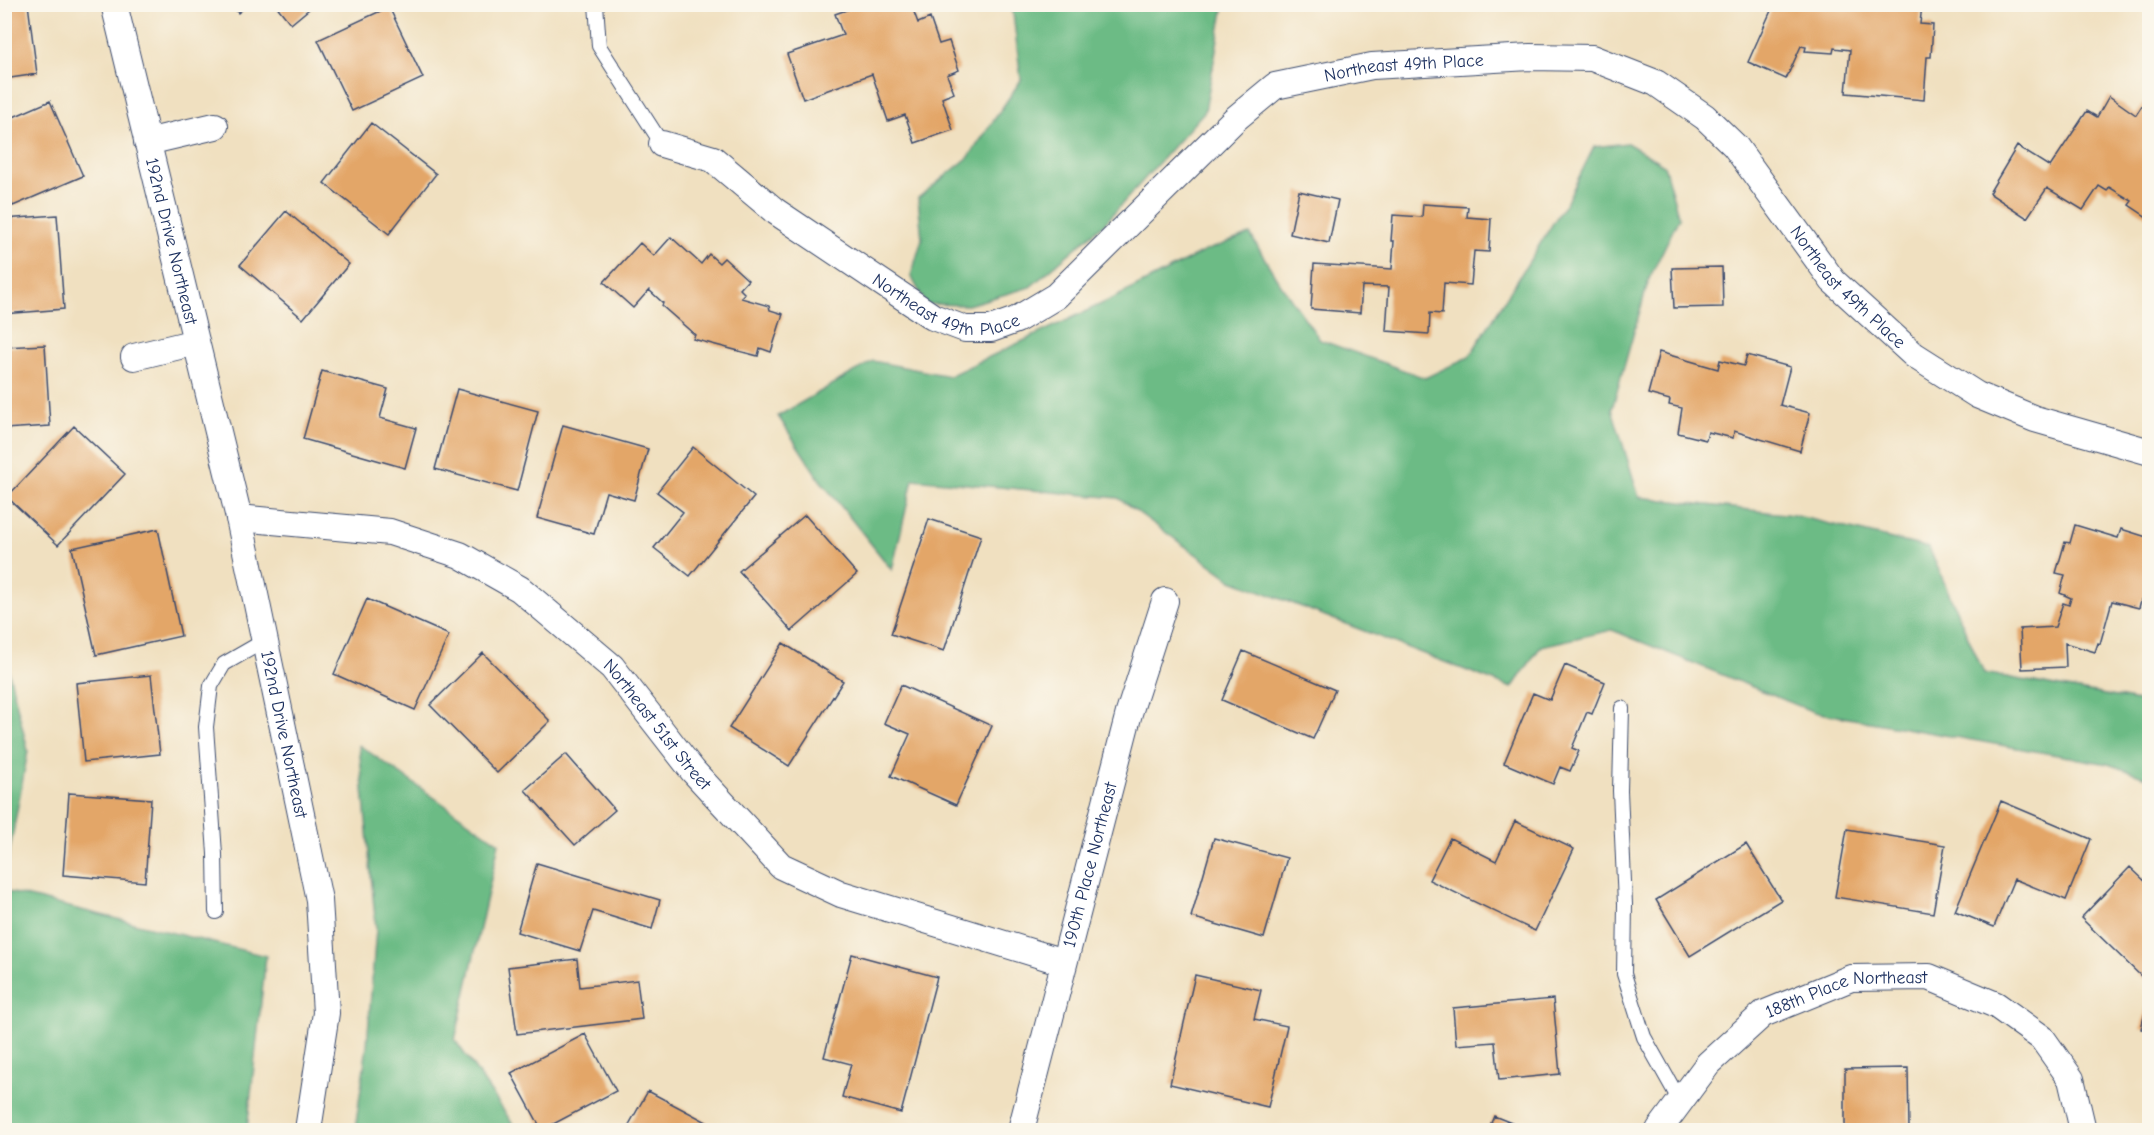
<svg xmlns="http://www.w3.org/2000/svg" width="2154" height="1135" font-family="'Comic Neue',sans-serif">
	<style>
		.forest { fill: #6cbb85; stroke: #447572; stroke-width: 1.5 }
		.building { fill: #e3a667 }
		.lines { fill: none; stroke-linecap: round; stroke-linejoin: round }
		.lane-casing { stroke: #3b4a6d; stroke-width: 16 }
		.street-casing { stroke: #3b4a6d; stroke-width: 28 }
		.lane { stroke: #fff; stroke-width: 14 }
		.street { stroke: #fff; stroke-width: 26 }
		.labels { text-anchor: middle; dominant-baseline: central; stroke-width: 4.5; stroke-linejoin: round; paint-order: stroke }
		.street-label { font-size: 18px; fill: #1b2f5e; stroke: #fbf7ec }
	</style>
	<rect width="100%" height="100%" fill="#fbf7ec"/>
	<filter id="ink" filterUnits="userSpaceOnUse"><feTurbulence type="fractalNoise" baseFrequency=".0167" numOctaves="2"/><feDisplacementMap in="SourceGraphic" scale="12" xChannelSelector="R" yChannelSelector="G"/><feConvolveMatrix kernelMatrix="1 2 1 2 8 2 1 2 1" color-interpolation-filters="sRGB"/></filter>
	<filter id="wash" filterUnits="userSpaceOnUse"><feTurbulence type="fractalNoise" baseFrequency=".008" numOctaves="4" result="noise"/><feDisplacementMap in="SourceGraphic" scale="24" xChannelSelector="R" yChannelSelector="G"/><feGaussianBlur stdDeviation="1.35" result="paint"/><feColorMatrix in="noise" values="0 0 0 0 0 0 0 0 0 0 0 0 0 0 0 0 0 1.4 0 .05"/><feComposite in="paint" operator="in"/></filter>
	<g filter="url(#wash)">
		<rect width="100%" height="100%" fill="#f0e0c0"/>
		<path class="forest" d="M1012,5H1224L1205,111L1106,222L1030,287L968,305L926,304L911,276L922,239L918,198L969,157L1021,80Z
			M1627,143L1664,165L1679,218L1649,279L1612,409L1639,497L1793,515L1929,548L1984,673L2149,703V778L2108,764L1814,712L1612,630L1541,646L1512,688L1232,580L1118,498L913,479L892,570L820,480L778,416L873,361L949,376L1114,298L1205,251L1250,234L1277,279L1320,340L1425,378L1469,357L1567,201L1594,147Z
			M5,656L28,751L5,876Z
			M359,745L499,843L455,1040L517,1130H355L367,1046L376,929Z
			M5,891L266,956L247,1130H5Z"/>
		<g id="blocks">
			<path class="building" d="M4,4H28L37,74L4,79Z
				M231,4H249L238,13Z
				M275,4H315L291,24Z
				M851,4H880L882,10L899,4H911L918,23L930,18L939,44L949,41L959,70L947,75L954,93L942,98L953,130L915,143L905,115L888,121L872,74L803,99L787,54L843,35L835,14L852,8Z
				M1774,4H1922L1920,24L1933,25L1931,57H1927L1924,100L1846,93L1850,50L1834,48L1833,53L1805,51L1806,47L1801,46L1786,79L1748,62Z
				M389,7L423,78L352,111L318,40Z
				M2150,93V219L2129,205L2132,201L2109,187L2107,191L2099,186L2083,210L2047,188L2027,218L1989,193L2017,146L2050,167L2087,111L2097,117L2109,96L2136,115Z
				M50,101L83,176L13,206L4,187V121Z
				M371,123L436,174L389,234L324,183Z
				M1299,191L1338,200L1329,243L1290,234Z
				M1423,204L1468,207L1467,217L1491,219L1489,252L1474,251L1471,285L1444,283L1442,314L1430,313L1429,334L1386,331L1389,287L1362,286L1360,313L1311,309L1314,264L1392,269L1394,241H1391L1393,215L1422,217Z
				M286,211L349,264L303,319L240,265Z
				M57,215L64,309L4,314V219Z
				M671,237L701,264L709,254L719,263L724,258L748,280L740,289L745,294L741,298L769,306L770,310L783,314L771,352L760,348L758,356L693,339L695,335L662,306L663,303L649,290L633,308L604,282L640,243L654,256Z
				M1722,267L1723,307L1674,308L1672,268Z
				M45,345L50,426L4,429V347Z
				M1659,352L1718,369L1720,360L1744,366L1747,355L1790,367L1780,405L1810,413L1800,451L1734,431L1733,438L1708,432L1706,440L1678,433L1682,408L1669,405L1670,400L1648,394Z
				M322,371L388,389L380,418L416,428L405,468L303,439Z
				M457,389L538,411L517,491L435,469Z
				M563,425L648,449L634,500L606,492L594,534L537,518Z
				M74,426L125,474L58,545L7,497Z
				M693,447L754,497L690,576L654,548L683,512L657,492Z
				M805,515L857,574L792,631L739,571Z
				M929,519L981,536L944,651L891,634Z
				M2075,525L2118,538L2121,529L2150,538V602L2141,600L2139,608L2112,601L2100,644L2098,643L2095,652L2065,643L2066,667L2022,669L2020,629L2055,627L2063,603L2069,605L2071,598L2060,593L2065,575L2056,573L2065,542L2070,543Z
				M158,529L181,636L96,655L72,548Z
				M367,599L449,635L415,710L334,674Z
				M783,643L843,681L789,766L729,728Z
				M1243,651L1335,690L1313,739L1222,700Z
				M483,653L550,721L497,773L430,705Z
				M1565,665L1605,682L1592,714L1587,712L1572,748L1579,751L1570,771L1560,767L1553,784L1504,763L1533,693L1550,700Z
				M151,675L160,754L84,762L76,683Z
				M901,685L992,726L956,805L891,776L910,734L884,723Z
				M566,754L615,810L575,845L525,790Z
				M69,793L151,799L145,882L63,875Z
				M2001,801L2091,839L2066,900L2014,879L1994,927L1955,911Z
				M1515,821L1574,849L1535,931L1429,880L1450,838L1496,861Z
				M1847,829L1945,845L1933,913L1835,897Z
				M1214,838L1287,858L1264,938L1191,917Z
				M1746,844L1781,900L1690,956L1656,900Z
				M537,863L660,900L652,929L593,911L580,951L517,932Z
				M2130,867L2150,886V975L2145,980L2081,918Z
				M852,954L937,977L901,1113L842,1097L851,1064L824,1057Z
				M577,959L580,987L637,980L642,1019L517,1034L508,967Z
				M1195,975L1261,990L1254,1019L1287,1026L1268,1107L1170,1084Z
				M2149,996H2150V1031L2141,1029Z
				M1553,999L1560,1074L1499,1080L1495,1042L1456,1045L1453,1008Z
				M585,1034L616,1091L542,1130L511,1073Z
				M1908,1068L1909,1130H1845V1069Z
				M648,1091L716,1127L714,1130H626Z
				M1494,1116L1529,1130H1488Z"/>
		</g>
	</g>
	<g filter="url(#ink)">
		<use href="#blocks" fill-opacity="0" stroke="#3b4a6d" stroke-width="1.5"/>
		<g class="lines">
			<g class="lane-casing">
				<path id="lane" d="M596,4L599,46L662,144
					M1622,708L1620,791L1625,904L1624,974L1644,1037L1680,1101
					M216,912L215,854L206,727L211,686L224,664L264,641"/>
			</g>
			<g class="street-casing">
				<g id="street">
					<path id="s1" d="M114,4L239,518L319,900L326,1013L308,1130"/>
					<path d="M147,142L215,126"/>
					<path id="s2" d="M662,144L713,159L775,211L933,317L965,329H991L1016,320L1056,296L1235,119L1275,86L1372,66L1530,57L1592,58L1656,83L1705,117L1735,146L1833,281L1914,355L1977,395L2035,419L2150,452"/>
					<path d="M134,357L196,342"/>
					<path id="s3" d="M239,518L390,532L460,555L520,589L612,667L693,771L781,866L841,894L1063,962"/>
					<path id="s4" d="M1021,1130L1129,713L1165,601"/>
					<path id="s5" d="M1659,1130L1708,1064L1763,1014L1851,978L1929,977L1996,1005L2042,1038L2071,1079L2083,1130"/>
				</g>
			</g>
			<use href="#lane" class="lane"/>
			<use href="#street" class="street"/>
		</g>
	</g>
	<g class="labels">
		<g class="street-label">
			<text stroke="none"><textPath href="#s2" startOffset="892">Northeast 49th Place</textPath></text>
			<text stroke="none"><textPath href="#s1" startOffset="244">192nd Drive Northeast</textPath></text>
			<text stroke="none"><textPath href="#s2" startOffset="1432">Northeast 49th Place</textPath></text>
			<text stroke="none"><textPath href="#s2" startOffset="334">Northeast 49th Place</textPath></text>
			<text stroke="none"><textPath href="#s3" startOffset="488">Northeast 51st Street</textPath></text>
			<text stroke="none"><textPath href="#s1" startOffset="750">192nd Drive Northeast</textPath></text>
			<text stroke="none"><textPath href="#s4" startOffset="274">190th Place Northeast</textPath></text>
			<text stroke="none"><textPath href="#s5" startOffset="244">188th Place Northeast</textPath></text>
		</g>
	</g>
	<rect width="2154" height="1135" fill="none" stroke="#fbf7ec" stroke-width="24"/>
</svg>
